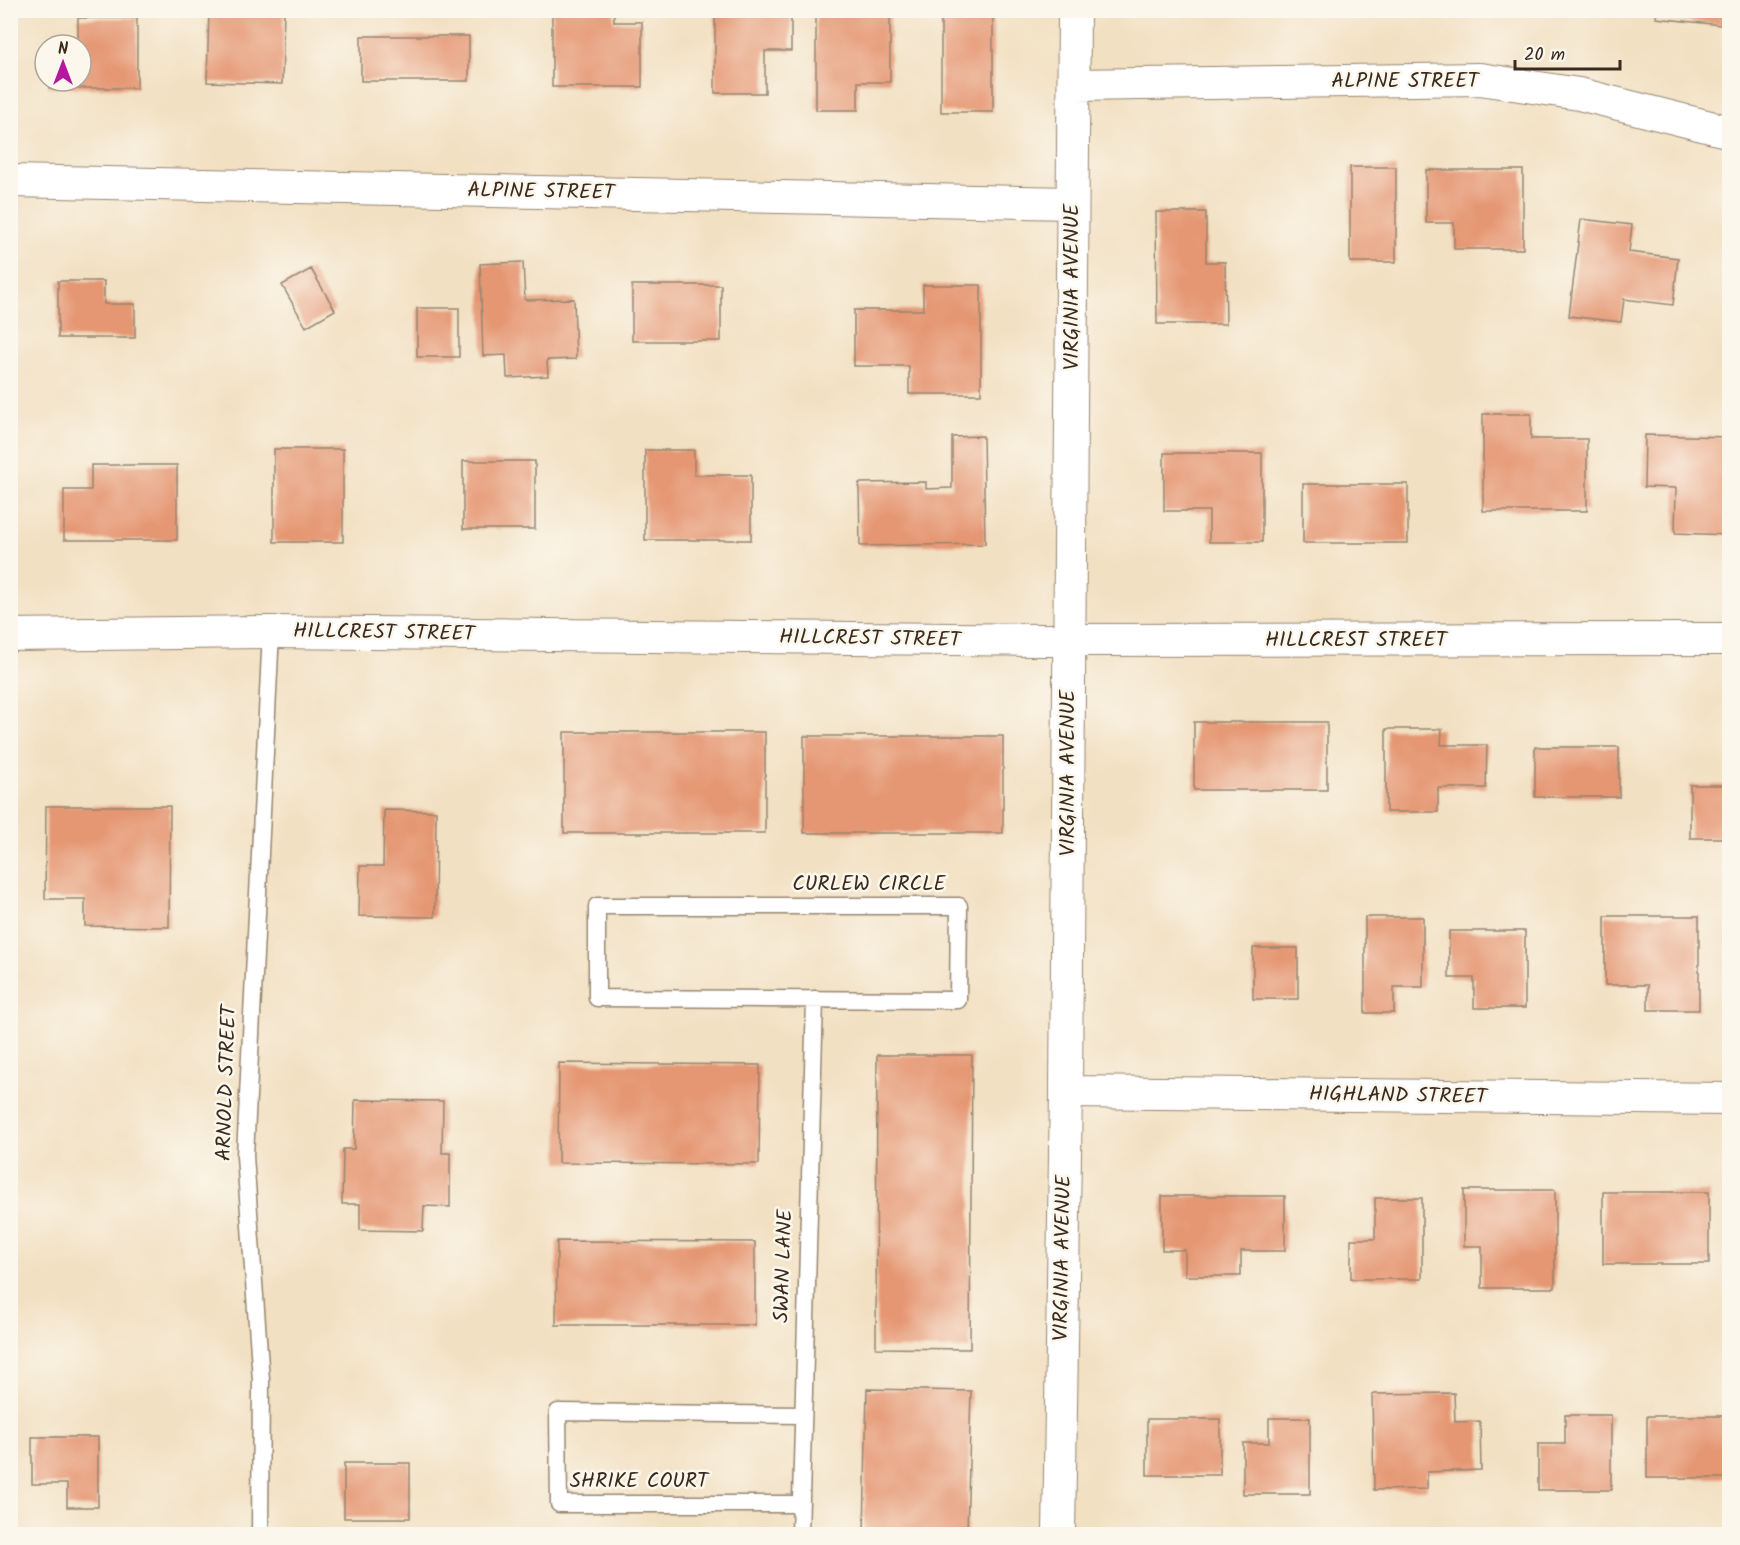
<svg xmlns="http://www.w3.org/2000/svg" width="1740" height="1545" font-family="Kalam,sans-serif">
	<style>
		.building { fill: #e59672 }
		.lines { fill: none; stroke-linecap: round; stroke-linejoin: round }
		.lane-casing { stroke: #968570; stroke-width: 19 }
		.street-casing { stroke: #968570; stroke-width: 34 }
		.lane { stroke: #fff; stroke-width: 16 }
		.street { stroke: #fff; stroke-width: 32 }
		.labels { text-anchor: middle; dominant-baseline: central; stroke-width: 5; stroke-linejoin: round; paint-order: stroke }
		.street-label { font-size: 21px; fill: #3b2a1e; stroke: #fbf7ec }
	</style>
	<rect width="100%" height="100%" fill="#fbf7ec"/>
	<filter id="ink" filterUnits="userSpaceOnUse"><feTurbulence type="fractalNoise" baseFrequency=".0167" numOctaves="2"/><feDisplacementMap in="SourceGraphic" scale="12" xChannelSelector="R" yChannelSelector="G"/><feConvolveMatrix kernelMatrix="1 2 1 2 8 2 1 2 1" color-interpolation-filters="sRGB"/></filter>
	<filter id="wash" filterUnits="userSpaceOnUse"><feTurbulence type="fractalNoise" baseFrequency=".008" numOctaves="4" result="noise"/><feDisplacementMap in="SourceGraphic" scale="24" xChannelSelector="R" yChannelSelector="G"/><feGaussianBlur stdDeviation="1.35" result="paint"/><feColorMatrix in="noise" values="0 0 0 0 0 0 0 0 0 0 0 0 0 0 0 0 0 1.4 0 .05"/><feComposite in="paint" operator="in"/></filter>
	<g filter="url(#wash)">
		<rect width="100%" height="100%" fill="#f2e0c2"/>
		<g id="blocks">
			<path class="building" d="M209,10H284L282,84L207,82Z
				M552,10H614V22H642V87H552Z
				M715,10H791V51H765V93H715Z
				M816,10H890V82H858V110H816Z
				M941,10H993V112H941Z
				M1657,10H1730V26L1656,18Z
				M78,18H137V88H49V81H81V45H78Z
				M361,36H469V81H361Z
				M1350,167H1396V262H1350Z
				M1426,170H1523V249H1454V223H1426Z
				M1156,212H1206V262H1225L1226,324H1157Z
				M1581,219L1632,225L1629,252L1678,258L1673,305L1624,299L1621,322L1569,316Z
				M523,262L525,300L574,299L576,359L547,360L548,376L507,378L506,355L483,356L480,264Z
				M311,269L335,310L306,327L282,285Z
				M58,281H104V304H135V338H58Z
				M632,285H721V341H632Z
				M923,285H981V394H909V366H854V310H923Z
				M417,308H459V357H417Z
				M1483,414H1531V439H1587V511H1483Z
				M1645,435L1730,437V535L1675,533L1676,488L1644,487Z
				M983,436L985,544L860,546L859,483L926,482V489L952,488V437Z
				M274,449H343V542H274Z
				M645,450H694V475H751V540H645Z
				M1164,453H1262V542H1209V511H1164Z
				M463,461H535V529H463Z
				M91,465H177V540H64V490H91Z
				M1303,484H1408V543H1303Z
				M1194,722H1327V790H1194Z
				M1386,729H1442L1441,745H1487L1486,788H1438V812H1386Z
				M564,732H765V833H564Z
				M804,736H1003V833H804Z
				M1535,747H1619V797H1535Z
				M1690,785H1730V838H1690Z
				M46,806H170L169,927L85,926V899H45Z
				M384,810L436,811L435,917L359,916L360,866H383Z
				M1605,916H1699V1010H1648V985H1605Z
				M1365,917H1423V987H1394V1013H1365Z
				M1449,931H1525V1008H1474V978H1449Z
				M1253,948H1298V999H1253Z
				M877,1055H972L970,1349L876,1348Z
				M559,1063L760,1065L759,1164L558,1163Z
				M355,1100L443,1101L442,1153H450V1207L424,1206L423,1231L360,1230V1204H342L343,1149H354Z
				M1464,1190H1555V1288H1482V1246H1464Z
				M1603,1192H1709V1264H1603Z
				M1162,1196H1285V1251H1241V1276H1185V1250H1162Z
				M1375,1198H1422V1279H1351V1239H1375Z
				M557,1241L755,1242V1325H556Z
				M867,1389L971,1391L967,1534H864Z
				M1454,1393L1455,1422L1480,1421L1481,1470L1427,1472V1489L1374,1490L1372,1394Z
				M1565,1415H1611V1490H1538V1444H1565Z
				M1647,1416H1730V1478H1647Z
				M1269,1418H1310V1494H1243V1443H1269Z
				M1147,1419H1220V1475H1147Z
				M32,1437H98V1507H67V1484H32Z
				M344,1463H410V1518H344Z"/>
		</g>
	</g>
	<g filter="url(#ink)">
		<use href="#blocks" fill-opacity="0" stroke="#968570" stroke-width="1.5"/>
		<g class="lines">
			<g class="lane-casing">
				<path id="lane" d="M597,906H959L958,1000L597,998Z
					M801,1504H559L558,1412L802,1415
					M260,1534L261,1380L245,1156L271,632
					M800,1534L815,999"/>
			</g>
			<g class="street-casing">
				<path id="street" d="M1074,85L1480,79L1579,94L1730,132
					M10,181L1072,203
					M10,635L271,632L1044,640L1730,639
					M1066,1092L1730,1099
					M1059,1534L1066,1092L1074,10"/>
			</g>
			<use href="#lane" class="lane"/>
			<use href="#street" class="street"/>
		</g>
	</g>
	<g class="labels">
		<g class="street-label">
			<text x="1405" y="81">ALPINE STREET</text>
			<text transform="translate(541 192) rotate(1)">ALPINE STREET</text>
			<text transform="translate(1072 287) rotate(-90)">VIRGINIA AVENUE</text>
			<text transform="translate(384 633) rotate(1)">HILLCREST STREET</text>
			<text transform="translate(870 639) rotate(1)">HILLCREST STREET</text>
			<text x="1356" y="640">HILLCREST STREET</text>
			<text transform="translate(1068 773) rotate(-90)">VIRGINIA AVENUE</text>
			<text x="869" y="884">CURLEW CIRCLE</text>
			<text transform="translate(227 1083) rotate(-88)">ARNOLD STREET</text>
			<text transform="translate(1398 1096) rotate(1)">HIGHLAND STREET</text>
			<text transform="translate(1063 1258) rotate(-89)">VIRGINIA AVENUE</text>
			<text transform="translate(784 1266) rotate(-88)">SWAN LANE</text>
			<text x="639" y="1481">SHRIKE COURT</text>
		</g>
	</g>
	<rect width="1740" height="1545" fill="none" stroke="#fbf7ec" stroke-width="36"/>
	<g transform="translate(63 63)"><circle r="28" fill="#fbf7ec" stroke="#aea59a" stroke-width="1.5"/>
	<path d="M0-4.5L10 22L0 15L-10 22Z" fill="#b5179e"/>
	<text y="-9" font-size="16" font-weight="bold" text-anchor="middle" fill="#3b2a1e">N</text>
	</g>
	<path d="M1515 60v9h105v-9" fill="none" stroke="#3b2a1e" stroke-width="3"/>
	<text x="1524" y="60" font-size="18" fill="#3b2a1e" stroke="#fbf7ec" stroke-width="4.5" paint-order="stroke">20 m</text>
</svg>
